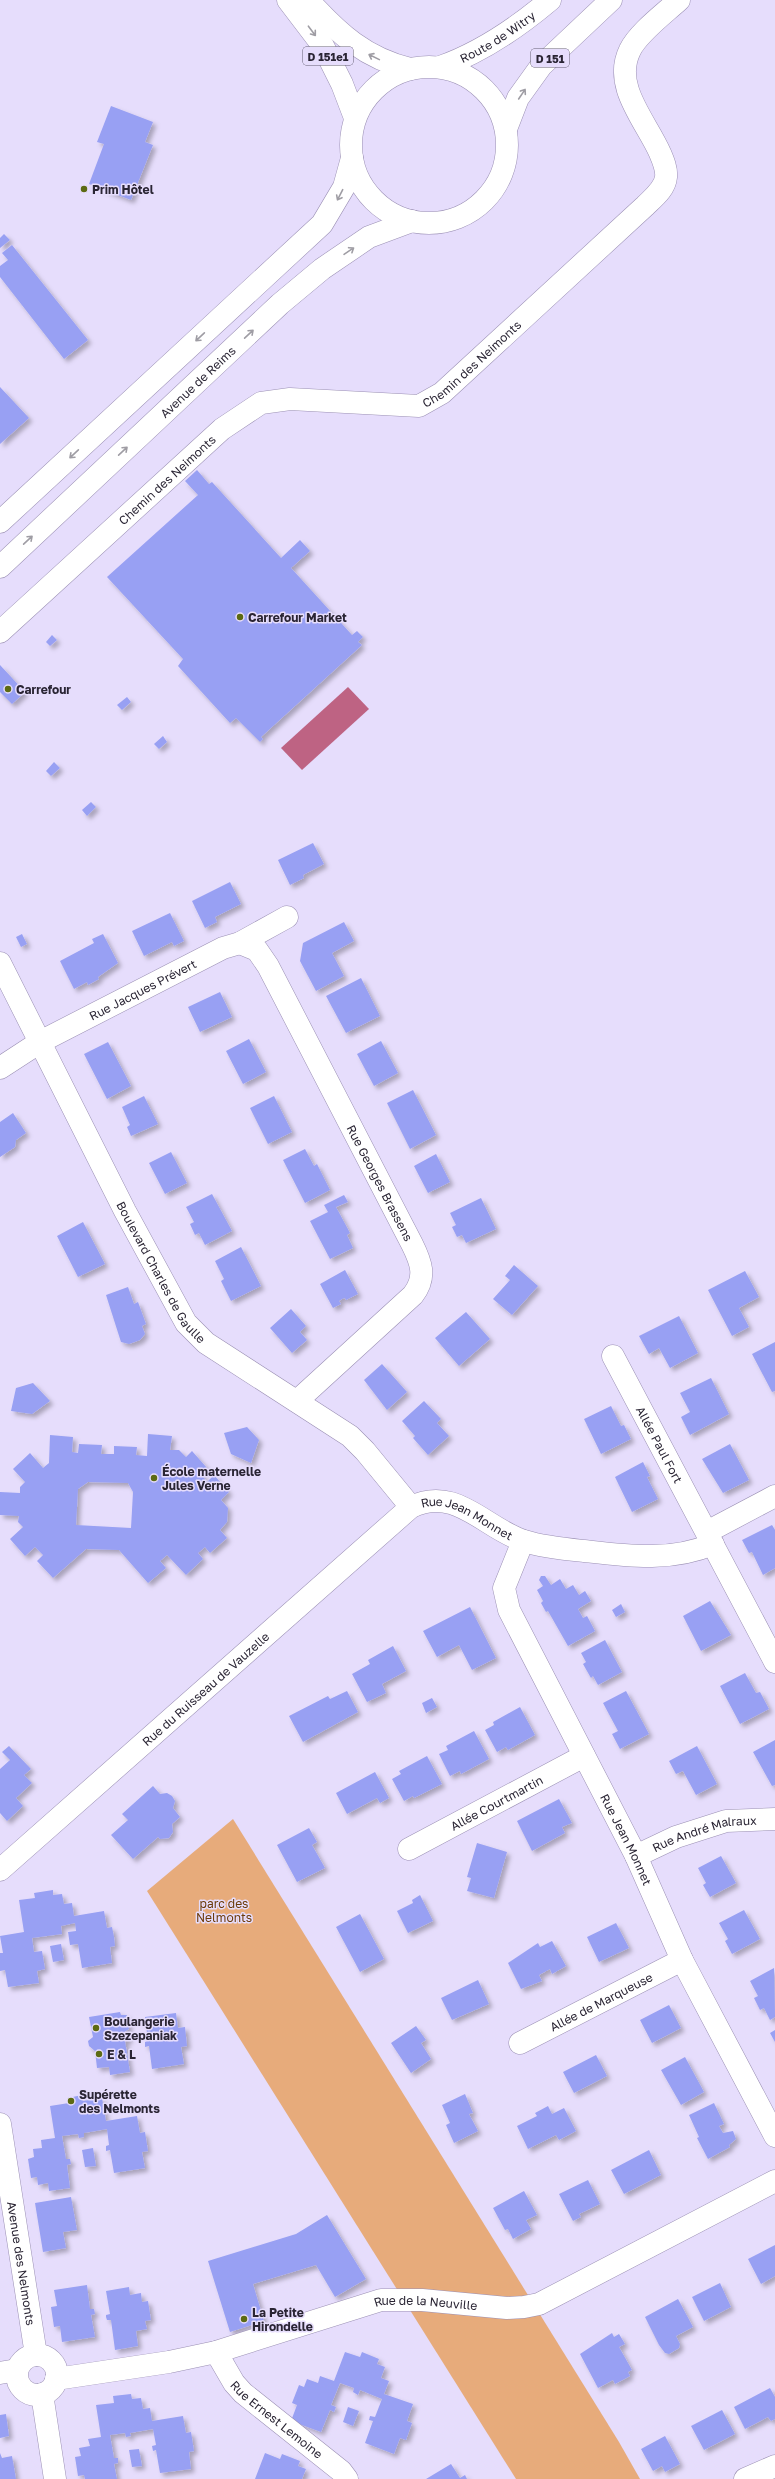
<svg xmlns="http://www.w3.org/2000/svg" width="775" height="2479" font-family="'Golos Text',sans-serif">
	<style>
		.green { fill: #e7ab7b }
		.water { fill: #be6383 }
		.building { fill: #98a0f3; fill-rule: evenodd; filter: url(#shadow) }
		.lines { fill: none; stroke-linecap: round; stroke-linejoin: round }
		.minor-casing { stroke: #9b90b4; stroke-width: 23 }
		.tertiary-casing { stroke: #9b90b4; stroke-width: 23 }
		.secondary-casing { stroke: #9b90b4; stroke-width: 23 }
		.primary-casing { stroke: #9b90b4; stroke-width: 23 }
		.minor { stroke: #fff; stroke-width: 22 }
		.tertiary { stroke: #fff; stroke-width: 22 }
		.secondary { stroke: #fff; stroke-width: 22 }
		.primary { stroke: #fff; stroke-width: 22 }
		.oneway { stroke: #9f9da4 }
		.poi-dot { fill: #5c6a13; stroke: #e6ddfc; stroke-width: 1.5 }
		.labels { text-anchor: middle; dominant-baseline: central; stroke-width: 3; stroke-linejoin: round; paint-order: stroke }
		.shield { fill: #e6ddfc; stroke: #625c70; stroke-width: 1 }
		.shield-label { font-size: 11px; font-weight: bold; fill: #2a2534 }
		.street-label { font-size: 12px; fill: #2a2534; stroke: #e6ddfc }
		.poi-label { font-size: 12px; font-weight: bold; fill: #2a2534; stroke: #e6ddfc; text-anchor: start }
		.park-label { font-size: 12px; fill: #6b3a08; stroke: #e6ddfc }
	</style>
	<defs>
		<filter id="shadow"><feDropShadow dx="3.5" dy="3.5" stdDeviation="2" flood-color="#0004"/></filter>
	</defs>
	<rect width="100%" height="100%" fill="#e6ddfc"/>
	<path class="green" d="M233,1819L619,2442L640,2479H516L147,1891Z"/>
	<path class="water" d="M348,687L369,709L302,770L281,748Z"/>
	<path class="building" d="M111,106L153,122L145,142L153,145L131,200L89,184L104,144L97,142Z
		M4,234L10,240L0,248V238Z
		M12,245L88,340L64,359L0,277V266L8,260L2,253Z
		M0,387L29,418L0,444Z
		M197,470L209,484L212,482L281,558L300,540L310,551L291,568L352,635L357,631L363,637L358,642L362,645L261,737L263,739L260,742L236,718L230,723L178,666L183,659L107,577L198,495L185,481Z
		M52,635L57,640L50,646L46,642Z
		M0,665L25,692L12,704L0,692Z
		M127,697L131,702L122,710L117,705Z
		M163,736L167,742L159,749L154,744Z
		M54,762L60,768L51,776L46,771Z
		M91,802L96,807L87,816L82,810Z
		M313,843L324,864L303,875L304,878L290,885L278,860Z
		M230,882L241,904L215,917L217,922L205,928L192,901Z
		M170,913L184,941L174,946L172,942L144,956L132,931Z
		M344,922L354,941L332,953L344,976L316,991L300,961L303,943Z
		M22,934L27,944L21,947L16,937Z
		M103,934L118,963L98,977L99,979L88,985L87,982L74,989L60,961L94,943L92,939Z
		M361,978L380,1016L346,1033L326,996Z
		M220,992L232,1017L200,1032L188,1007Z
		M249,1039L266,1072L243,1084L226,1051Z
		M381,1041L398,1073L374,1086L357,1054Z
		M108,1042L131,1086L107,1099L84,1054Z
		M413,1090L436,1135L410,1149L387,1103Z
		M144,1096L158,1124L131,1136L127,1127L130,1125L122,1107Z
		M274,1096L292,1132L268,1144L250,1108Z
		M13,1113L26,1133L16,1140L15,1147L0,1157V1122Z
		M305,1149L314,1166L317,1164L330,1190L305,1203L283,1160Z
		M171,1152L187,1183L165,1194L149,1163Z
		M436,1154L450,1182L428,1193L414,1166Z
		M212,1194L232,1231L205,1245L199,1233L195,1235L190,1224L194,1222L186,1207Z
		M344,1195L348,1202L336,1207L350,1233L347,1235L353,1248L330,1259L310,1221L328,1212L324,1205Z
		M481,1198L496,1229L466,1243L462,1235L457,1237L452,1227L456,1225L450,1213Z
		M83,1222L105,1264L78,1277L57,1236Z
		M241,1247L261,1286L231,1301L221,1281L224,1279L215,1261Z
		M514,1265L538,1286L512,1315L493,1299L510,1280L505,1276Z
		M345,1270L358,1294L346,1300L345,1298L342,1299L339,1301L341,1304L333,1308L320,1284Z
		M745,1271L759,1297L739,1308L749,1327L732,1336L708,1290Z
		M128,1287L134,1304L138,1302L146,1324L142,1326L145,1334L140,1340L129,1344L121,1342L106,1295Z
		M291,1309L306,1326L300,1332L307,1340L292,1353L270,1328Z
		M466,1312L490,1339L459,1366L435,1338Z
		M679,1316L698,1353L670,1368L659,1348L649,1354L639,1336Z
		M775,1342V1391L772,1392L752,1354Z
		M382,1364L407,1392L387,1410L364,1380Z
		M711,1378L729,1414L690,1435L681,1417L690,1412L680,1393Z
		M33,1383L50,1401L32,1414L11,1411L16,1388Z
		M424,1401L441,1419L437,1423L449,1436L428,1455L413,1438L415,1436L402,1421Z
		M611,1406L621,1426L624,1425L631,1439L601,1454L584,1419Z
		M247,1427L259,1440L251,1463L231,1454L224,1433Z
		M148,1434L172,1436L170,1450H179L186,1457L192,1451L207,1468L201,1474L207,1482L214,1475L229,1492L221,1500L228,1508L227,1522L220,1530L227,1538L210,1553L205,1547L198,1553L203,1559L186,1575L167,1555L160,1561L166,1568L148,1583L119,1550L86,1549L53,1578L37,1561L43,1555L35,1547L25,1556L10,1539L23,1527L18,1522L19,1516L0,1515V1492L20,1493V1487L25,1482L13,1469L30,1453L43,1468L49,1463L50,1435L73,1437L72,1452L78,1453L79,1444L102,1445L101,1454H114V1446L137,1447L136,1455L147,1456ZM88,1482L128,1483L133,1492L131,1528L76,1525L78,1489Z
		M730,1444L749,1480L723,1493L702,1459Z
		M643,1462L650,1476L647,1477L658,1499L632,1512L615,1477Z
		M772,1525L775,1530V1568L763,1575L752,1552L749,1553L742,1540Z
		M541,1576H545L551,1585L560,1579L566,1589L573,1585L579,1595L585,1591L591,1601L578,1609L583,1618L587,1616L595,1631L568,1646L548,1611L546,1612L541,1603L543,1601L537,1590L543,1586L539,1580Z
		M710,1601L731,1635L701,1651L683,1616Z
		M621,1604L625,1612L616,1617L612,1610Z
		M470,1607L496,1658L472,1670L459,1645L437,1657L423,1631Z
		M605,1640L622,1672L598,1685L593,1676L591,1678L583,1664L586,1662L581,1653Z
		M393,1646L406,1671L382,1684L386,1693L367,1702L352,1674L370,1664L368,1660Z
		M745,1673L756,1693L760,1692L769,1709L740,1724L720,1686Z
		M347,1691L358,1712L303,1742L289,1716L328,1696L330,1699Z
		M626,1691L649,1734L620,1749L612,1734L618,1731L603,1703Z
		M432,1698L437,1707L426,1713L422,1703Z
		M520,1707L535,1735L508,1750L506,1747L497,1752L485,1730L494,1725L493,1722Z
		M474,1731L489,1759L461,1774L460,1771L450,1776L439,1754L448,1750L446,1746Z
		M775,1740V1785L772,1786L753,1752Z
		M9,1746L31,1769L24,1775L32,1783L16,1798L23,1806L7,1821L0,1813V1769L10,1760L2,1752Z
		M697,1746L717,1784L696,1795L683,1771L676,1774L669,1761Z
		M427,1756L442,1784L414,1798L413,1796L404,1801L392,1779L401,1774L399,1771Z
		M375,1772L389,1798L380,1803L377,1798L347,1814L336,1793Z
		M153,1786L160,1794L167,1793L172,1796L175,1801L173,1808L180,1817L172,1824L173,1832L169,1838L160,1839L158,1837L133,1859L111,1835L128,1820L122,1814Z
		M559,1799L572,1823L562,1827L565,1833L532,1851L517,1821Z
		M309,1828L317,1842L312,1845L325,1868L297,1882L277,1845Z
		M477,1843L507,1852L494,1898L467,1891L471,1878L467,1877Z
		M721,1856L736,1883L710,1897L703,1885L706,1883L698,1868Z
		M53,1890V1895L62,1894L64,1904L72,1903L74,1916L104,1911L107,1928L112,1927L114,1937L115,1946L110,1947L112,1963L82,1968L78,1944L70,1945L68,1932L76,1931L75,1923L61,1926L62,1934L32,1938L34,1952L42,1951L45,1969L37,1971L39,1983L8,1987L5,1970L0,1971V1953H3L0,1936L24,1932L19,1900L35,1898L34,1893Z
		M420,1895L433,1921L408,1933L397,1911L413,1903L412,1900Z
		M744,1910L760,1939L732,1954L725,1941L728,1939L719,1923Z
		M360,1914L384,1959L360,1972L336,1927Z
		M616,1923L629,1948L599,1962L587,1937Z
		M552,1941L566,1966L552,1974L550,1969L539,1975L542,1981L521,1989L508,1963L538,1943L540,1947Z
		M61,1944L64,1960L53,1962L50,1946Z
		M774,1968L775,2017L770,2020L764,2008L760,2010L754,1998L758,1996L750,1981Z
		M478,1980L489,2004L452,2020L441,1998Z
		M669,2005L681,2028L652,2043L640,2020Z
		M120,2012L121,2015H127L129,2029L124,2032V2035L128,2034L129,2040L125,2041L130,2072L110,2075L109,2067L97,2068L95,2051L89,2046L88,2041L93,2037L89,2017Z
		M176,2013L178,2028L185,2027L187,2046L181,2047L184,2064L152,2069L149,2046L145,2047V2042L148,2041L145,2017Z
		M416,2026L426,2040L421,2043L431,2059L411,2073L391,2043Z
		M775,2030V2042L770,2033Z
		M596,2055L607,2076L574,2093L563,2072Z
		M685,2057L704,2092L681,2105L661,2070Z
		M465,2094L473,2113L469,2114L478,2131L454,2143L446,2125L450,2123L442,2105Z
		M82,2095L83,2101L102,2098L106,2121L137,2116L140,2133L145,2132L148,2151L142,2152L145,2168L114,2173L110,2150L106,2151V2146L109,2145L107,2129L84,2133V2137L79,2138L78,2134L62,2136L66,2159H70L71,2164L67,2165L70,2188L49,2191L48,2183L38,2185L37,2177L31,2178L28,2159L34,2157L33,2149L42,2148L41,2140L55,2138L50,2106L69,2103L68,2098Z
		M714,2103L724,2124L719,2126L723,2133L733,2131L736,2139L729,2145L730,2147L708,2159L697,2138L699,2137L689,2115Z
		M548,2106L552,2114L564,2108L576,2131L559,2140L556,2135L528,2149L517,2126L537,2116L535,2113Z
		M93,2148L96,2166L85,2167L82,2150Z
		M649,2150L661,2175L624,2194L611,2170Z
		M588,2180L600,2204L579,2214L581,2217L573,2221L559,2194Z
		M524,2191L537,2215L526,2220L531,2229L513,2239L508,2229L505,2230L493,2208Z
		M71,2197L77,2230L63,2232L66,2248L43,2252L35,2203Z
		M327,2215L366,2279L335,2297L316,2265L253,2284L264,2321L230,2332L208,2261L296,2234Z
		M775,2245V2276L761,2284L748,2259Z
		M720,2283L731,2307L704,2321L692,2297Z
		M87,2285L90,2309H94L95,2314L91,2315L95,2337L62,2342L60,2326L54,2327L51,2307L57,2306L54,2290Z
		M129,2287L130,2295L141,2293L142,2302L148,2301L151,2320L145,2321L147,2329L136,2331L138,2346L115,2350L111,2320H107L106,2317V2315L110,2314L106,2291Z
		M678,2299L693,2327L676,2336L680,2344L679,2348L669,2354L665,2353L659,2345L645,2317Z
		M612,2333L614,2337L619,2334L625,2344L619,2347L632,2370L628,2372L630,2376L615,2384L613,2380L598,2388L580,2354Z
		M345,2352L360,2357L362,2352L379,2359L377,2364L385,2367L381,2378L389,2381L384,2394L413,2404L407,2421L412,2423L406,2440L400,2438L394,2454L365,2443L373,2421L369,2420L370,2416L375,2417L382,2399L360,2390L358,2395L353,2392L354,2388L340,2383L331,2405L336,2407L334,2412L330,2410L321,2432L291,2421L297,2405L292,2403L299,2385L304,2387L307,2379L318,2383L320,2376L334,2381Z
		M770,2388L775,2397V2419L771,2421L768,2417L745,2429L734,2407Z
		M131,2394L132,2399L141,2398L143,2409L150,2408L152,2421L183,2416L186,2433L191,2432L194,2451L189,2452L191,2469L160,2473L156,2450L153,2451L152,2446L156,2445L153,2429L130,2433L131,2436L126,2437L125,2433L110,2435L114,2458H118V2463L114,2464L117,2479H85L84,2475L78,2476L75,2457L81,2456L79,2448L90,2446L88,2439L101,2437L96,2405L114,2403L113,2396Z
		M348,2407L359,2411L353,2426L343,2422Z
		M722,2410L735,2434L704,2450L691,2426Z
		M6,2414L9,2436L0,2438V2415Z
		M665,2436L680,2464L665,2472L662,2466L653,2471L641,2449Z
		M139,2449L142,2466L132,2467L129,2450Z
		M0,2453L2,2458L12,2456L16,2479H0Z
		M265,2453L280,2459L282,2454L300,2461L298,2466L306,2469L302,2479H255Z
		M451,2464L460,2478L465,2475L467,2479H426Z"/>
	<g class="lines">
		<g class="minor-casing">
			<g id="minor">
				<path id="s1" d="M0,632L222,429L261,403L290,399L419,406L442,393L645,206C653,198 665,189 666,177C667,169 663,160 660,153C646,121 612,86 630,50C638,33 665,13 679,0"/>
				<path id="s2" d="M240,943L257,950L268,966L412,1244C421,1262 427,1277 413,1295L297,1401"/>
				<path id="s3" d="M0,963L125,1211L186,1323L206,1343L350,1436L365,1451L411,1507"/>
				<path id="s4" d="M0,1068L40,1042L223,948L240,943L287,917"/>
				<path id="s5" d="M613,1356L775,1662"/>
				<path d="M707,1532L775,1496"/>
				<path id="s6" d="M523,1541L504,1588L509,1610L636,1856L682,1960L775,2136"/>
				<path id="s7" d="M409,1849L584,1756"/>
				<path id="s8" d="M636,1856L676,1837L726,1821L775,1819"/>
				<path id="s9" d="M0,1870L411,1507C456,1485 484,1528 524,1541C543,1547 564,1549 584,1551C628,1556 671,1562 713,1544"/>
				<path id="s10" d="M520,2043L682,1960"/>
				<path id="s11" d="M216,2352L234,2383L243,2393L341,2471L347,2479"/>
				<path d="M0,2373L17,2370"/>
				<path id="s12" d="M56,2379L169,2362L216,2352L381,2300H422L507,2308L524,2307L539,2304L775,2181"/>
				<path d="M745,2479L775,2466"/>
			</g>
		</g>
		<g class="tertiary-casing">
			<g id="tertiary">
				<path id="s13" d="M0,2124L36,2355"/>
				<circle cx="37" cy="2375" r="20"/>
				<path d="M42,2394L55,2479"/>
			</g>
		</g>
		<g class="secondary-casing">
			<g id="secondary">
				<path d="M0,522L322,224L344,187L352,158"/>
				<path id="s14" d="M0,567L280,304L322,269L369,237L412,221"/>
			</g>
		</g>
		<g class="primary-casing">
			<g id="primary">
				<path d="M288,0L323,46L342,84L355,118"/>
				<path d="M308,0C339,34 365,58 410,69"/>
				<path id="s15" d="M440,67C480,53 518,27 550,0"/>
				<circle cx="429" cy="145" r="78"/>
				<path d="M506,129L518,98L541,66L611,0"/>
			</g>
		</g>
		<use href="#minor" class="minor"/>
		<use href="#tertiary" class="tertiary"/>
		<use href="#secondary" class="secondary"/>
		<use href="#primary" class="primary"/>
	</g>
	<defs><path id="oneway-shaft" d="M-6 0H5M1.5-3L5.5 0L1.5 3" fill="none" stroke-width="1.6" stroke-linecap="round" stroke-linejoin="round"/></defs>
	<g class="oneway">
		<use href="#oneway-shaft" transform="translate(312 31) rotate(53)"/>
		<use href="#oneway-shaft" transform="translate(374 57) rotate(-154)"/>
		<use href="#oneway-shaft" transform="translate(522 94) rotate(-56)"/>
		<use href="#oneway-shaft" transform="translate(340 195) rotate(117)"/>
		<use href="#oneway-shaft" transform="translate(349 251) rotate(-34)"/>
		<use href="#oneway-shaft" transform="translate(249 334) rotate(-43)"/>
		<use href="#oneway-shaft" transform="translate(200 337) rotate(137)"/>
		<use href="#oneway-shaft" transform="translate(123 451) rotate(-43)"/>
		<use href="#oneway-shaft" transform="translate(74 454) rotate(137)"/>
		<use href="#oneway-shaft" transform="translate(28 540) rotate(-43)"/>
	</g>
	<g class="poi-dot">
		<circle cx="84" cy="189" r="4"/>
		<circle cx="240" cy="617" r="4"/>
		<circle cx="8" cy="689" r="4"/>
		<circle cx="154" cy="1478" r="4"/>
		<circle cx="96" cy="2028" r="4"/>
		<circle cx="99" cy="2054" r="4"/>
		<circle cx="71" cy="2101" r="4"/>
		<circle cx="244" cy="2319" r="4"/>
	</g>
	<g class="labels">
		<g class="shield">
			<rect x="303" y="47" width="50" height="18" rx="3"/>
			<rect x="531" y="49" width="38" height="18" rx="3"/>
		</g>
		<g class="shield-label">
			<text x="328" y="56">D 151e1</text>
			<text x="550" y="58">D 151</text>
		</g>
		<g class="street-label">
			<text stroke="none"><textPath href="#s15" startOffset="65">Route de Witry</textPath></text>
			<text stroke="none"><textPath href="#s1" startOffset="574">Chemin des Neimonts</textPath></text>
			<text stroke="none"><textPath href="#s14" startOffset="271">Avenue de Reims</textPath></text>
			<text stroke="none"><textPath href="#s1" startOffset="226">Chemin des Neimonts</textPath></text>
			<text stroke="none"><textPath href="#s4" startOffset="163">Rue Jacques Prévert</textPath></text>
			<text stroke="none"><textPath href="#s2" startOffset="282">Rue Georges Brassens</textPath></text>
			<text stroke="none"><textPath href="#s3" startOffset="349">Boulevard Charles de Gaulle</textPath></text>
			<text stroke="none"><textPath href="#s5" startOffset="100">Allée Paul Fort</textPath></text>
			<text stroke="none"><textPath href="#s9" startOffset="609">Rue Jean Monnet</textPath></text>
			<text stroke="none"><textPath href="#s9" startOffset="274">Rue du Ruisseau de Vauzelle</textPath></text>
			<text stroke="none"><textPath href="#s7" startOffset="99">Allée Courtmartin</textPath></text>
			<text stroke="none"><textPath href="#s8" startOffset="73">Rue André Malraux</textPath></text>
			<text stroke="none"><textPath href="#s6" startOffset="331">Rue Jean Monnet</textPath></text>
			<text stroke="none"><textPath href="#s10" startOffset="91">Allée de Marqueuse</textPath></text>
			<text stroke="none"><textPath href="#s13" startOffset="141">Avenue des Nelmonts</textPath></text>
			<text stroke="none"><textPath href="#s12" startOffset="380">Rue de la Neuville</textPath></text>
			<text stroke="none"><textPath href="#s11" startOffset="92">Rue Ernest Lemoine</textPath></text>
		</g>
		<g class="poi-label">
			<text x="92" y="189">Prim Hôtel</text>
			<text x="248" y="617">Carrefour Market</text>
			<text x="16" y="689">Carrefour</text>
			<text x="162" y="1471">École maternelle<tspan x="162" dy="14">Jules Verne</tspan></text>
			<text x="104" y="2021">Boulangerie<tspan x="104" dy="14">Szezepaniak</tspan></text>
			<text x="107" y="2054">E &amp; L</text>
			<text x="79" y="2094">Supérette<tspan x="79" dy="14">des Nelmonts</tspan></text>
			<text x="252" y="2312">La Petite<tspan x="252" dy="14">Hirondelle</tspan></text>
		</g>
		<g class="park-label">
			<text x="224" y="1903">parc des<tspan x="224" dy="14">Nelmonts</tspan></text>
		</g>
	</g>
</svg>
